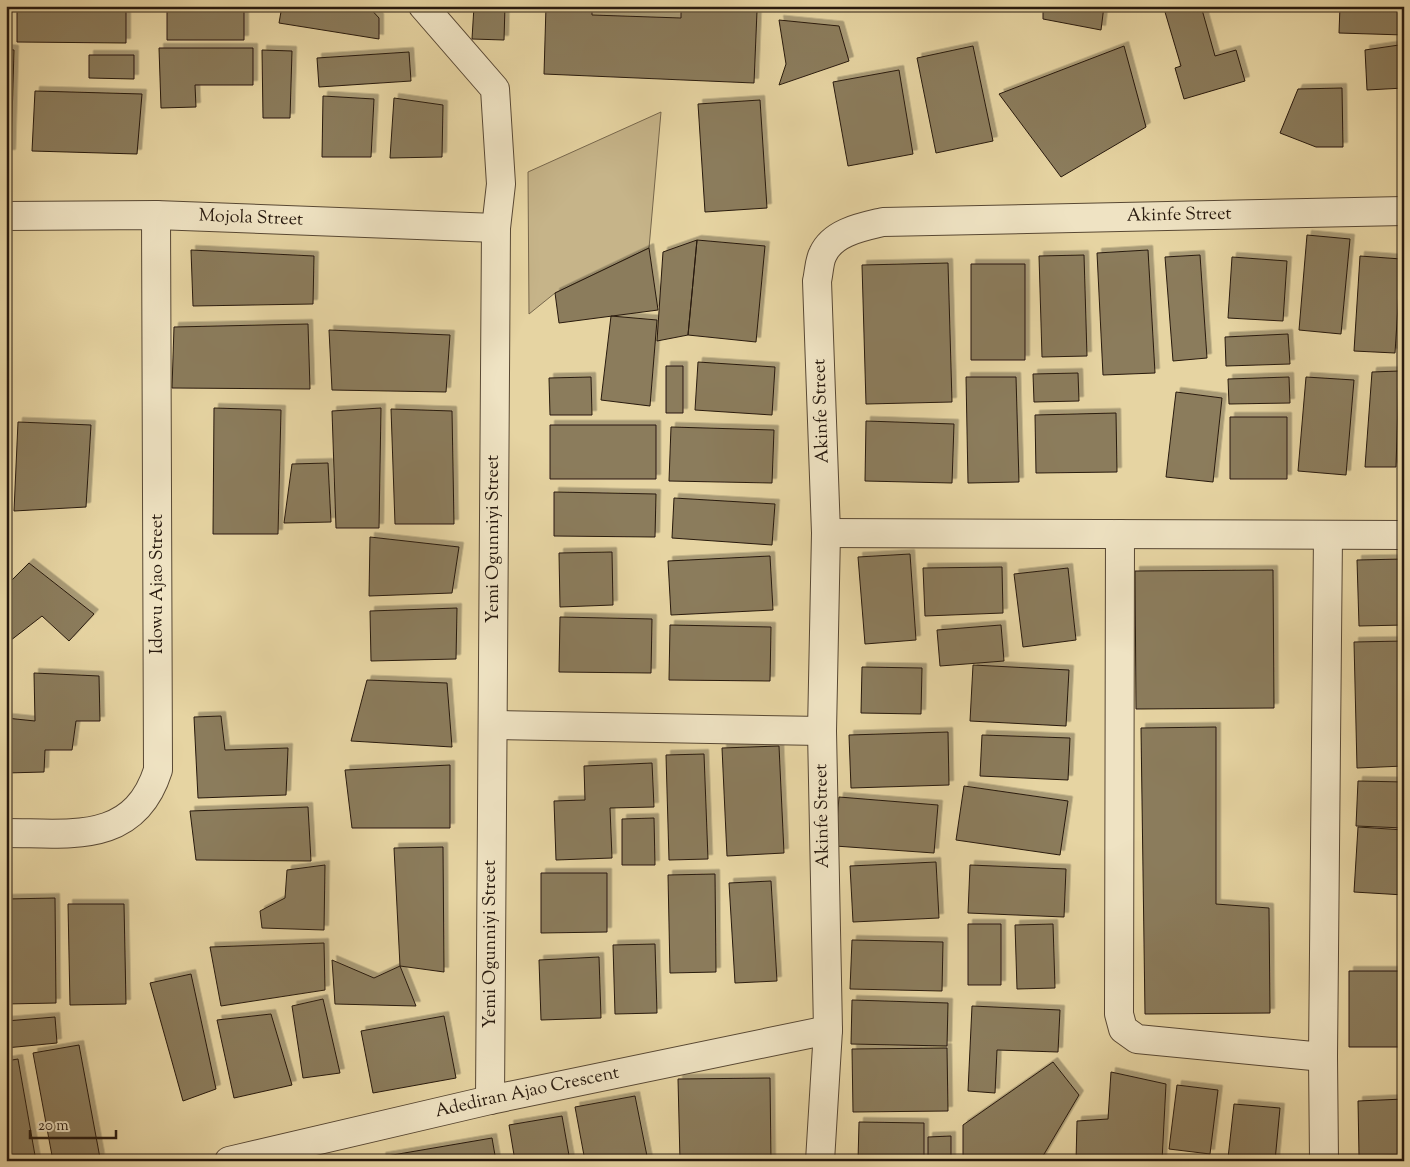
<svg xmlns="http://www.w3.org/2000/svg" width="1410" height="1167" font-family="'Sorts Mill Goudy',serif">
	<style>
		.green { fill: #c6b489; stroke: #77674c }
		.building { fill: #8b7b5b; stroke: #281a0f; filter: url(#shadow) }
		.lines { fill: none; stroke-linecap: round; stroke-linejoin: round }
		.minor-casing { stroke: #584834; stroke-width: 30 }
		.minor { stroke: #efe3c3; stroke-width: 28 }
		.labels { text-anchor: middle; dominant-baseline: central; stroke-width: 4; stroke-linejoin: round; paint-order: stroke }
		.street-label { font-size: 18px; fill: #281a0f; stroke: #efe3c3 }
	</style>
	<defs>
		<filter id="shadow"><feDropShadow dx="4.5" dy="-4.5" stdDeviation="0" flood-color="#0004"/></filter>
	</defs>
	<rect width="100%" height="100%" fill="#e6d4a2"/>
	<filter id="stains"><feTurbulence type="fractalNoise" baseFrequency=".004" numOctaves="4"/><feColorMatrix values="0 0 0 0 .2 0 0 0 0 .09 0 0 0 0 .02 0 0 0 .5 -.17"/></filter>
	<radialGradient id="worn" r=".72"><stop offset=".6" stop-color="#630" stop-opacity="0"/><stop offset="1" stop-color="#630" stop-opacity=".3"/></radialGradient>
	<path class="green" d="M661,112L649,248L555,293L529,314L528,172Z"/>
	<path class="building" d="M167,6H244V40H167Z
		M282,6H368L379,18V39L279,23Z
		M474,6H505L504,40L472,39Z
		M546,6H592V15L681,18V6H732L731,10L757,11L754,83L544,74Z
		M1043,6H1104L1101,30L1043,19Z
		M1185,6H1201L1215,56L1236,50L1245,81L1184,99L1175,68L1181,66L1165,12Z
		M1340,6H1404V35L1339,33Z
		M17,11H126V43L17,42Z
		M779,20L839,26L849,61L779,85L786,64Z
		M1399,45L1404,88L1367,90L1365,50Z
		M973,46L993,141L936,153L917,58Z
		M1124,46L1146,127L1061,177L999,94Z
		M159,48H253V85H195L196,107L161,108Z
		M6,49L14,50L11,154H6Z
		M262,50L292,51L290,118H263Z
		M409,52L411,81L319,87L317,58Z
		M89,55H134V79L89,78Z
		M899,70L913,154L848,166L833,82Z
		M1342,88L1343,147H1316L1280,133L1298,89Z
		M35,91L142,94L137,154L32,151Z
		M323,96L374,99L371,157H322Z
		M394,98L443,105L442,157L390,158Z
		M760,100L767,208L705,212L698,104Z
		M1307,235L1350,239L1341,334L1299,330Z
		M697,240L765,246L756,342L688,335Z
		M697,240L688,335L657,341L663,252Z
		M649,248L658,310L559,323L555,293Z
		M191,250L314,256L313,304L193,306Z
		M1148,250L1155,373L1103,375L1097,253Z
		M1084,255L1087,356L1042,357L1039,256Z
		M1200,255L1207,358L1173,361L1165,257Z
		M1360,256L1401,259L1395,353L1354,351Z
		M1232,257L1287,261L1283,321L1228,318Z
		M948,263L952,402L866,404L862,265Z
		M971,264H1025V360H971Z
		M611,316L657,320L650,406L601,400Z
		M308,324L310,389L172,388L174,327Z
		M329,330L450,335L446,392L332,390Z
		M1288,334L1290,364L1226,366L1225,337Z
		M698,362L775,367L772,415L695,410Z
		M666,366H683V413H666Z
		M1399,371L1396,467H1365L1372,372Z
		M1078,373L1079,401L1034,402L1033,374Z
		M591,377L592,415H550L549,378Z
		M966,377H1016L1019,482L968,483Z
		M1289,377L1290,403L1229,404L1228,379Z
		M1306,377L1354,380L1346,475L1298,471Z
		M1176,392L1222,398L1213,482L1166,477Z
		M214,408L281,410L278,534H213Z
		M381,408L379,528H336L332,411Z
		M391,409L452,411L454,524H395Z
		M1116,413L1117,472L1036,473L1035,415Z
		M1230,417H1287V479H1230Z
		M866,421L954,424L952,483L865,481Z
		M18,422L91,425L86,507L14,511Z
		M550,425H656V479H550Z
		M671,427L774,430L772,483L669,481Z
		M328,463L331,522L284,523L292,464Z
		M554,492L656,494L655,537L554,536Z
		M674,498L775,504L772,545L672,538Z
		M370,537L459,547L452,593L369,596Z
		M612,552L613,605L560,607L559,553Z
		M910,554L916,640L865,644L858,557Z
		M770,556L773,610L671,615L668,561Z
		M1404,559V625L1359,626L1357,560Z
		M29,563L94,614L69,641L42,616L6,644V586Z
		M1002,567L1003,613L925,616L923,568Z
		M1068,568L1076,640L1023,647L1014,574Z
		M1273,570L1274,708L1136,709L1135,571Z
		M457,608L456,659L371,661L370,611Z
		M560,617L652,619L651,673L559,672Z
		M670,625L771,627L770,681L669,680Z
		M1001,625L1004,661L940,666L937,630Z
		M1404,641V766L1357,768L1354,642Z
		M973,665L1069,670L1066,726L970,721Z
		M862,667L922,668L921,714L861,713Z
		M34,673L99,676L100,721H76L72,750H45L44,772L6,773V718L35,721Z
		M367,680L447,683L452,747L351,741Z
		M221,716L225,750L288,748L286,795L198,798L194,717Z
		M1216,727V904L1269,908L1270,1013L1145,1014L1141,728Z
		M948,732L949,785L851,788L849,735Z
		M982,735L1070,738L1068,780L980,776Z
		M779,746L784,853L727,856L722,748Z
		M704,754L708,859L669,860L666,755Z
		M652,763L654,807L610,808L612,858L556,860L554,801L585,800L584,766Z
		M450,765V828H352L345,770Z
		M1358,781L1404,782V828L1356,826Z
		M964,786L1068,801L1060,855L956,840Z
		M839,797L938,805L934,853L835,846Z
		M308,807L311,861L196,860L190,811Z
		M654,818L655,865H622V819Z
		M1358,827L1404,830V895L1354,892Z
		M443,847L444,972L400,966L394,848Z
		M936,862L939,918L853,922L850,866Z
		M325,865L324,930L262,928L260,911L285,898L287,870Z
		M970,865L1066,869L1064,917L968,913Z
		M541,873H607V932L541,933Z
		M715,874L716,972L670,973L668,875Z
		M771,881L777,981L735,983L729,883Z
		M55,898L56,1003L6,1004V899Z
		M68,904H124L126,1004L70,1005Z
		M968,924H1001V985H968Z
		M1053,924L1055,988L1017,989L1015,925Z
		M852,940L943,942L942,991L850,989Z
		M324,943L325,990L221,1006L210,947Z
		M655,944L657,1013L615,1014L613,945Z
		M599,957L601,1018L541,1020L539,960Z
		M332,960L374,978L400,966L416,1006L335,1004Z
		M1349,971H1404V1047H1349Z
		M191,974L216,1089L183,1101L150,983Z
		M323,999L340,1073L303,1078L292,1006Z
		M852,1000L948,1003L947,1046L851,1044Z
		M972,1006L1060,1010L1058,1052L997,1050L995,1093L968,1091Z
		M271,1014L292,1085L234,1098L217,1020Z
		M444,1016L456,1078L373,1093L361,1031Z
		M55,1017L57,1043L6,1048V1021Z
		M79,1045L100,1158L83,1161H53L33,1053Z
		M947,1048L948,1111L853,1112L852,1049Z
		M18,1059L36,1161H6V1061Z
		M1053,1062L1079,1095L1040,1161H963V1125Z
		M1111,1072L1166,1084L1162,1161H1076L1077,1121L1108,1119Z
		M770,1078L771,1161H680L678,1079Z
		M1177,1085L1218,1090L1210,1154L1169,1149Z
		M635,1096L648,1161H585L575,1107Z
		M1404,1099V1155L1359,1156L1358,1101Z
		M1234,1104L1280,1108L1275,1161L1228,1158Z
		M562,1116L570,1161H515L509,1125Z
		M859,1122L924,1123V1161H858Z
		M951,1136V1161H928V1137Z
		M492,1138L496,1161H382L381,1157Z"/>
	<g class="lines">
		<g class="minor-casing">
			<g id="minor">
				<path d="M423,6L495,89L501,184L496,228L490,1100"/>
				<path id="s1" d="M6,216L156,215L496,228"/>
				<path d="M826,533L1404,535"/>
				<path d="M1120,534L1119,1014L1123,1029L1137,1039L1323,1057"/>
				<path d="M493,725L822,731"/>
				<path d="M6,833C71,833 134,845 158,770L156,215"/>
				<path id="s2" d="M229,1161L490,1100L828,1030"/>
				<path id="s3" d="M820,1161L828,1030L822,731L826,533L817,281C819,273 819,261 823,254C833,232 862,227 883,222L1404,211"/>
				<path d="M1324,1161L1323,1057L1328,535"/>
			</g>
		</g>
		<use href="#minor" class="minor"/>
	</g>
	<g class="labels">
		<g class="street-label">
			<text stroke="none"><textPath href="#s3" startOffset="1275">Akinfe Street</textPath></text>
			<text stroke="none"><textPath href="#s1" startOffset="245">Mojola Street</textPath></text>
			<text transform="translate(822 411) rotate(-92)">Akinfe Street</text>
			<text transform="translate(494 539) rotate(-90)">Yemi Ogunniyi Street</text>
			<text transform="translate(158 584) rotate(-90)">Idowu Ajao Street</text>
			<text transform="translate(823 816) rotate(-91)">Akinfe Street</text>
			<text transform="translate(491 944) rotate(-90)">Yemi Ogunniyi Street</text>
			<text stroke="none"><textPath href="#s2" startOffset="306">Adediran Ajao Crescent</textPath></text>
		</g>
	</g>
	<rect width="1410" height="1167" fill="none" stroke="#e6d4a2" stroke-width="25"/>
	<rect x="8" y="8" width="1395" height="1152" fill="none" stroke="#281a0f" stroke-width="2.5"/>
	<rect x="12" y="12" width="1385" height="1142" fill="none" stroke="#281a0f"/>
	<path d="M30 1130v8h86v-8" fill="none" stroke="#281a0f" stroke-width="2.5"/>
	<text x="38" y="1130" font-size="15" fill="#281a0f" stroke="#efe3c3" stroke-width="4" paint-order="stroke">20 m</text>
	<rect width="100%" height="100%" filter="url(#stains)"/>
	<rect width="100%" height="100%" fill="url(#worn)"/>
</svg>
